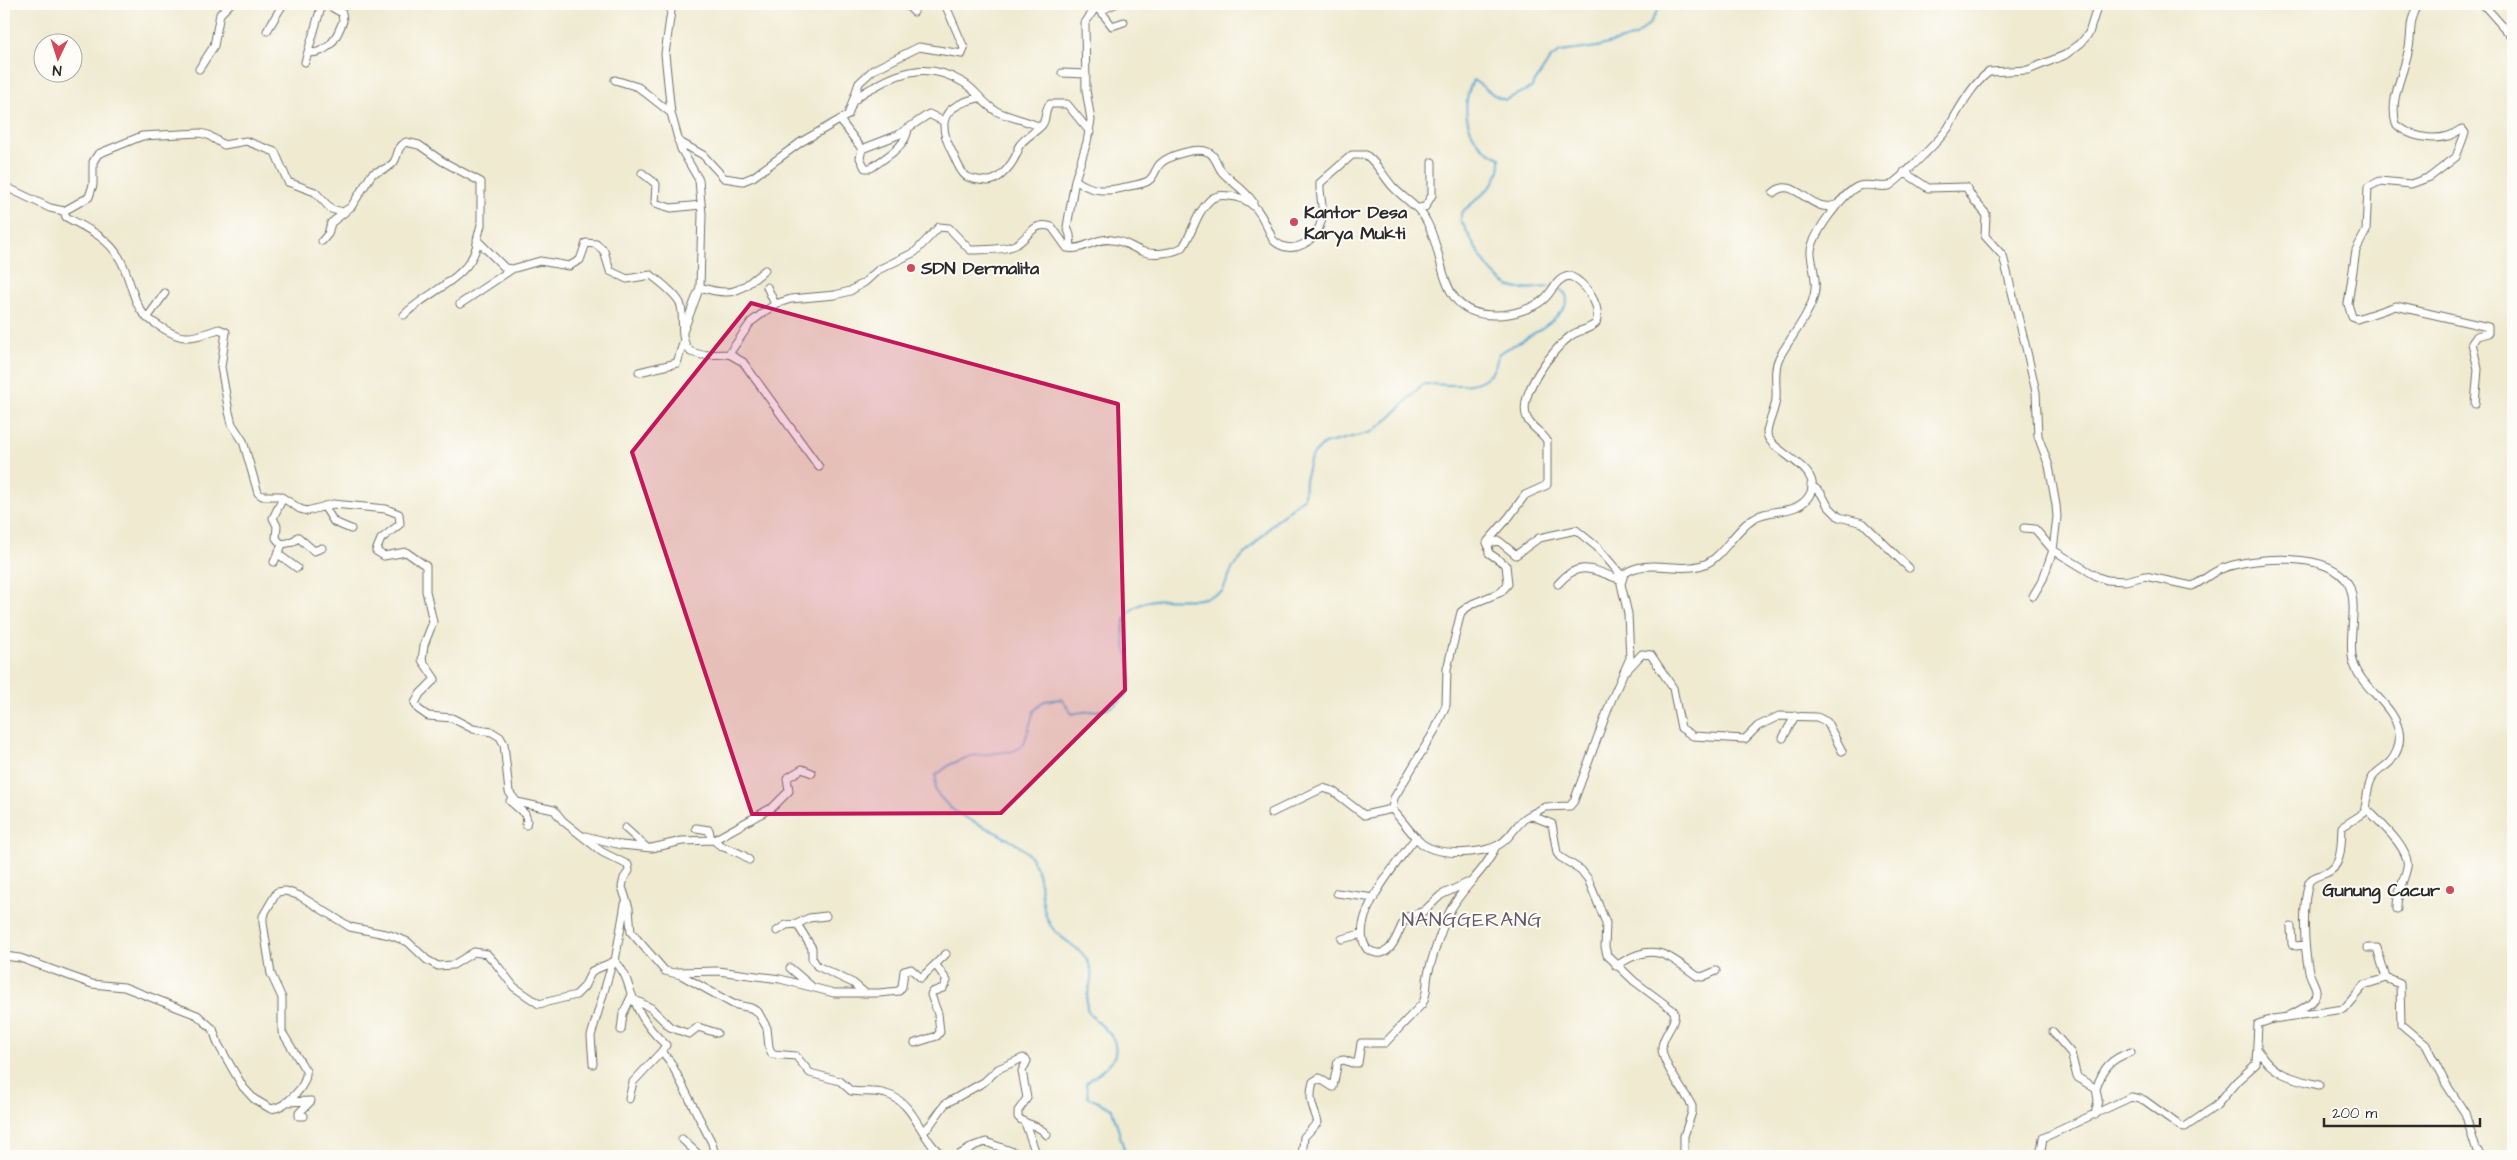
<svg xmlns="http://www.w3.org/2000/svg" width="2517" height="1160" font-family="'Architects Daughter',sans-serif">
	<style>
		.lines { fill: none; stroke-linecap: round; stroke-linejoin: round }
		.stream { stroke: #58a8d3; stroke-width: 2 }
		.minor-casing { stroke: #706e65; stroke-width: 9 }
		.minor { stroke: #fff; stroke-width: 7 }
		.marked { fill: #c2185b; fill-opacity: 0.2; stroke: #c2185b; stroke-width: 4; stroke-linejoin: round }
		.poi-dot { fill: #d1495b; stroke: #fdfcf7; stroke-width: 2 }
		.labels { text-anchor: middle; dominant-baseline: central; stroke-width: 4; stroke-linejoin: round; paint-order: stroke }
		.poi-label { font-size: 18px; font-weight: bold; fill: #2b2b2b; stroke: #fdfcf7; text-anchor: start }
		.quarter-label { font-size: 20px; letter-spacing: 1px; fill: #655b6b; stroke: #fdfcf7 }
	</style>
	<rect width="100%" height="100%" fill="#fdfcf7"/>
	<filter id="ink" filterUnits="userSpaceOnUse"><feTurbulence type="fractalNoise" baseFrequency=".02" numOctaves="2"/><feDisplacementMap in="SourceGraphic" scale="10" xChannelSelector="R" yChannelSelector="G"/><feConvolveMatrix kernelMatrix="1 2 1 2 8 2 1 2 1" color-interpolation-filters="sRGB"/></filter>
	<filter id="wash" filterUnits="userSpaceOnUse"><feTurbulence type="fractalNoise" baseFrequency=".0096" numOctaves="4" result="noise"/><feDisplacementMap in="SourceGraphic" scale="20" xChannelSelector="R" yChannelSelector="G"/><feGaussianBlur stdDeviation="1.12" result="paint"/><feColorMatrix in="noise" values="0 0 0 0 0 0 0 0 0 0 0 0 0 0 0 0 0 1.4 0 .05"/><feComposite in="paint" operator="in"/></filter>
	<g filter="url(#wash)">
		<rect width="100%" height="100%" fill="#efead0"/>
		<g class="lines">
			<path class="stream" d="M1551,287C1541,287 1530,289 1520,289C1493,287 1472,242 1461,220V213C1479,196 1502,185 1500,158C1467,144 1459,111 1473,80C1485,87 1492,96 1505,100L1531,88L1550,59L1560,52L1597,47L1636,36L1649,24L1662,4
				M1126,1156L1112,1109L1088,1097L1086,1084C1094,1075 1112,1066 1115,1054C1120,1031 1090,1022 1087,1008C1084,995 1094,982 1091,970C1087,948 1062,943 1051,926C1036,903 1047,868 1023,849C1005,834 976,825 956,812C948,807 941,798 935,791L936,775L951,764L971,756L1014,751L1024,744L1034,711L1044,701L1062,699L1072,714C1082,711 1096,712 1106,709C1162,687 1101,634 1133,609C1153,593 1176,602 1200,599C1207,598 1215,594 1222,592L1233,567L1276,521L1304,497L1305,480L1311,457L1324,444L1372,432L1391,417L1423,384C1453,384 1494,394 1498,354C1509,347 1599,304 1555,287
				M1172,1156H1179"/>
		</g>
	</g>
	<g filter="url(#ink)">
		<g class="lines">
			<g class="minor-casing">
				<path id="minor" d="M672,4L665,54L671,113L681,149L699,180L702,214L700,287L683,332
					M906,4L914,12
					M1098,4L1085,23L1086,90L1091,120L1087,142L1075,180C1093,192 1105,192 1126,187C1133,185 1141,185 1148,181C1155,177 1155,168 1161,163C1170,155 1197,147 1208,152C1216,155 1217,167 1223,173C1233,183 1245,190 1253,202
					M2419,4C2407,23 2413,32 2408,52C2403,76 2389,99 2396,124C2408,136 2431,141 2448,136C2453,135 2457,131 2462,129L2465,133L2456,157L2430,177L2411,184L2380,181L2368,187L2366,231L2356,250L2348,304L2352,317L2357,319L2396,306L2488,327V333L2477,336L2472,343L2478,369L2475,404
					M2483,4L2513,38
					M1097,6L1112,26L1124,22
					M1100,11L1115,4
					M267,31L283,4
					M309,53C329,53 336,39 343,21L342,13L326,4
					M305,62L322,4
					M199,69L214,46L220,14L230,4
					M1062,73L1086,74
					M615,80L638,87L671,113
					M978,98C943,106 936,121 952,152C956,159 959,171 966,176C970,179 982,181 988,181C1000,181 1013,163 1017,153C1020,147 1016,150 1019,146C1025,137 1036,132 1042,125C1047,119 1044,110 1050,104H1067L1090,132
					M855,100C861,93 866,91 874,87C905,69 931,63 964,83C976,90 982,103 996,111C1010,118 1026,120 1040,127
					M840,120L862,149L898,135L929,114L943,121
					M678,141L703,155L724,178L743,181L753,177L801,142L848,115L859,83L873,70L919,47L962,54L964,48L945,4
					M862,149L860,158L865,168H871C884,158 907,147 908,128
					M1904,172L1928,188L1966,187L1974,200L1986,214L1985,236L2003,256L2027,352L2036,392L2038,436L2049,466L2056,505L2057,517L2053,550L2098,577L2107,580L2125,581L2145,576L2192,586C2202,582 2210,573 2221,569C2251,557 2332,550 2349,585C2359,608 2347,638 2353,661C2358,679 2372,690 2384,704C2399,721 2407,741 2390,762C2384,768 2375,771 2371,780C2366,791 2367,803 2364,813L2342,827C2341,842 2343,867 2326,873C2319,876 2313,876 2309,882C2302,904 2304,949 2309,971C2311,982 2321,989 2313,1000C2307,1008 2295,1012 2287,1017
					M642,173L656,184L655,203L671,208L701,205
					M4,186L50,208L64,211L89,197L93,185V162L98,154L142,136L200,133L208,135L224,145L246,141L275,152L288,182L315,192L331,209L343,212L351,207L372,174C379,170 388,170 394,162C399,154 396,148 406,142L419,145L442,161L481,182V225L477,240L505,268L512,269L540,261L569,266L580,260L586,243L596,244L604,251L610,271L627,279L651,275C659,281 675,293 680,303C686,318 677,340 691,352L702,355L729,354L751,322L775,304L791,299L835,295L850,291L865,282L878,270L915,252L939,227L949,228L970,250C984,249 1002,251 1015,245C1029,238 1033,220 1052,227L1067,248C1084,251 1095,237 1112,240C1126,241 1133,249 1144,252C1155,255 1174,253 1183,247C1193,232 1196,213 1210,200C1216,195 1223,195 1229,196C1257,198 1263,218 1273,240C1292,258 1318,241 1322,218C1324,206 1319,195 1320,183L1352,155H1366C1377,163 1384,177 1393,187C1404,199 1420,207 1427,222C1447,260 1437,317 1497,315C1511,315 1532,309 1543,300C1553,292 1556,277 1570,276C1586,283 1602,306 1596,323C1589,330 1579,330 1572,335C1553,348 1517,395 1527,418C1531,428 1542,432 1547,441V485L1525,495L1509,517L1488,541L1489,553L1506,565L1508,584L1501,592L1472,604L1461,612L1447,669L1446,705L1435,730L1394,798L1392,809C1402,820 1410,832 1419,841C1434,857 1483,855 1500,844C1513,836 1516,822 1530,815L1552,824L1557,853L1560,857L1581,870L1588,879L1606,923L1605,947L1607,955L1634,981L1674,1011C1677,1024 1663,1034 1662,1047C1661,1063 1684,1090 1692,1106V1112L1684,1136V1156
					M1773,193C1795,173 1811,217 1838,204
					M1418,208L1425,207L1432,195V162
					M64,211L66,217C86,228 108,237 120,259C129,274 131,294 140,309C145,319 174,337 185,337C197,338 208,332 219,329L226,332L221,367L229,412L232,424L243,441L258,493L262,496H280L300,509L307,511L333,504L386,509L399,514L400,524L381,539L376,551L384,556L406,552L426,566V591L433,622L424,645L422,660L435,679L420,694L415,703L418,709L428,716L452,718L473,729L492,732L500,737L504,744L509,792L517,802L554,810L563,821L602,852L628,865L629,871L624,878L622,887L629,908L631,932L665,971L681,975L733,1004L751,1008L758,1012L767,1028L769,1047L772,1054L796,1056L810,1073L840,1081L851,1091C863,1093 874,1090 886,1094C916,1102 920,1141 944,1156
					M322,241L328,234L331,223L345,212
					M1071,248L1070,235L1067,227L1075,180
					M700,287C734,298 739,291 765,270
					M767,287L775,304
					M460,304L512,269
					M404,315C426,292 472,278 477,243
					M147,318L165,293
					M729,354L743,362L819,467
					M639,372L677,363L684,340
					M1811,485L1821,493L1828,506L1839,517L1863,523L1909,568
					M324,506L334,522L351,529
					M2024,528L2035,529L2053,550L2043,579L2033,596
					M1487,543L1499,541L1516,555L1539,538L1576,530L1597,547L1622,576
					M282,544L293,542L298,537L314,551L322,548
					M278,554L297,568
					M274,562L282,545L276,538L277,526L273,518L283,498
					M1558,584C1580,558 1595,571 1621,580
					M1627,670L1642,654L1651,655L1673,688L1681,728L1693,736L1745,739L1758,726L1779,716L1817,717L1827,722L1842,751
					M1783,738L1795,716
					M510,801L525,814L527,820L526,825
					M2365,807C2378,821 2411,849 2407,867C2404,882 2396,894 2397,909
					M1271,813L1323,788L1333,791L1364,815L1392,809
					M1530,815L1545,807L1570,806L1574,801L1611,701L1630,658L1628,614L1621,584L1624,574C1647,557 1680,574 1705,564C1722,558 1735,529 1754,518C1772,507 1796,516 1809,496C1827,467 1766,452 1767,432C1768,423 1775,410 1776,399C1777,386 1773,370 1779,358C1789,339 1804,323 1812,302C1819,284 1813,272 1811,254C1809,238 1844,191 1859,186C1869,183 1879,188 1889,186C1900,179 1940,140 1948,128C1959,110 1971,85 1989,72L2028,70L2065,55L2081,43L2089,33L2098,4
					M625,828L646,847
					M696,828L709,830L711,839
					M585,836L621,845L652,848L682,841L714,840L773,807L789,791L787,778L802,769L812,773
					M1416,837C1399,861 1346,920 1367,949C1394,966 1397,927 1407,917L1424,911L1441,895L1467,883
					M714,840C721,850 741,850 749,860
					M1337,893L1374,898
					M625,904L615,961C628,975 627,985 634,1000C641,1018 651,1032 666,1045L662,1051L671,1063L712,1143L715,1156
					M797,924L809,918L826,916
					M2291,927L2292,944L2296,946L2305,945
					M777,931L786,925L797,924L812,948V958L817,966L853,983L865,993
					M1342,939L1361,934
					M2368,948H2377L2386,978
					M4,956L20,958L92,984L124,987L197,1015L213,1029L218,1044L243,1087L254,1099L271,1109C285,1108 308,1086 306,1071L282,1032V998L271,974L263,923V916L277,892L286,891L300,896L350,927L390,935L408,942L427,960L438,966L453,965L474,952L487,954L497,965L514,987L539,1004L576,995L584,987L592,971L615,961
					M1616,966C1653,942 1664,952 1697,976L1702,977L1716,971
					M790,968L811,986
					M677,972L718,971L780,979L834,993H879L899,991L902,987L904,971L911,969L921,978L946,954
					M633,999L651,1008L670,1027L689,1034L698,1027L717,1033
					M621,1030L623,1014L632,995
					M2053,1032L2071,1053L2077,1077L2096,1089L2098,1100L2095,1115
					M915,1043L937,1036L940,1032L938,1014L931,995L932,992L943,988L947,981L936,965
					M2259,1051C2271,1074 2294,1079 2319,1085
					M593,1064L591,1036L612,964
					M2096,1089C2103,1068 2110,1059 2131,1052
					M629,1099L633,1082L662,1051
					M286,1102L311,1101L299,1113V1116H304
					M1025,1123L1037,1156
					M923,1131L930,1125L945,1104L984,1082L998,1069L1023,1058L1027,1061L1022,1071L1027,1098L1018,1111V1117C1027,1127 1036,1122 1047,1135
					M682,1139L700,1156
					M957,1156L976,1145L986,1142L1024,1156
					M1302,1156L1304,1137L1318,1122C1313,1107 1308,1099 1313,1082L1319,1078L1333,1087L1338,1061L1344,1060L1352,1063H1358L1361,1043H1385L1422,1004C1428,995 1426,984 1428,974C1433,955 1440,933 1448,915C1460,888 1485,873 1496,846
					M2040,1156L2043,1138L2131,1097L2144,1100L2180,1126L2185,1127L2216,1106L2237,1081L2256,1064L2258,1024L2273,1019L2344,1009L2364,985L2386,978L2400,984L2401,1024L2426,1045L2446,1084L2465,1113L2476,1149L2482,1156"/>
			</g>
			<use href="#minor" class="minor"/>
		</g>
	</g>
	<path class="marked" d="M751,303L1118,404L1125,690L1001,813L752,814L632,452Z"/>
	<g class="poi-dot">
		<circle cx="1294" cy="222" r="5"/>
		<circle cx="911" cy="268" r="5"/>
		<circle cx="2450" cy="890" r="5"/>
	</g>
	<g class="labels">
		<g class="poi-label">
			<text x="1304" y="212">Kantor Desa<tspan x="1304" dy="21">Karya Mukti</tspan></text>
			<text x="921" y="268">SDN Dermalita</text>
			<text x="2440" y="890" text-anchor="end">Gunung Cacur</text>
		</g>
		<g class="quarter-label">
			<text x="1472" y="920">NANGGERANG</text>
		</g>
	</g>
	<rect width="2517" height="1160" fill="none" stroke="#fdfcf7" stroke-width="20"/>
	<g transform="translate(58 58) rotate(184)"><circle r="24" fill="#fdfcf7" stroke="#a9a8a5"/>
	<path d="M0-4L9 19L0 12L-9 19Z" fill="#d1495b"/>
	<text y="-8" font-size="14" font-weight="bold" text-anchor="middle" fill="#2b2b2b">N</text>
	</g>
	<path d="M2324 1118v8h156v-8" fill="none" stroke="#2b2b2b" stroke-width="2.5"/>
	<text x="2332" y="1118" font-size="15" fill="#2b2b2b" stroke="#fdfcf7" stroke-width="4" paint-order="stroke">200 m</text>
</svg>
